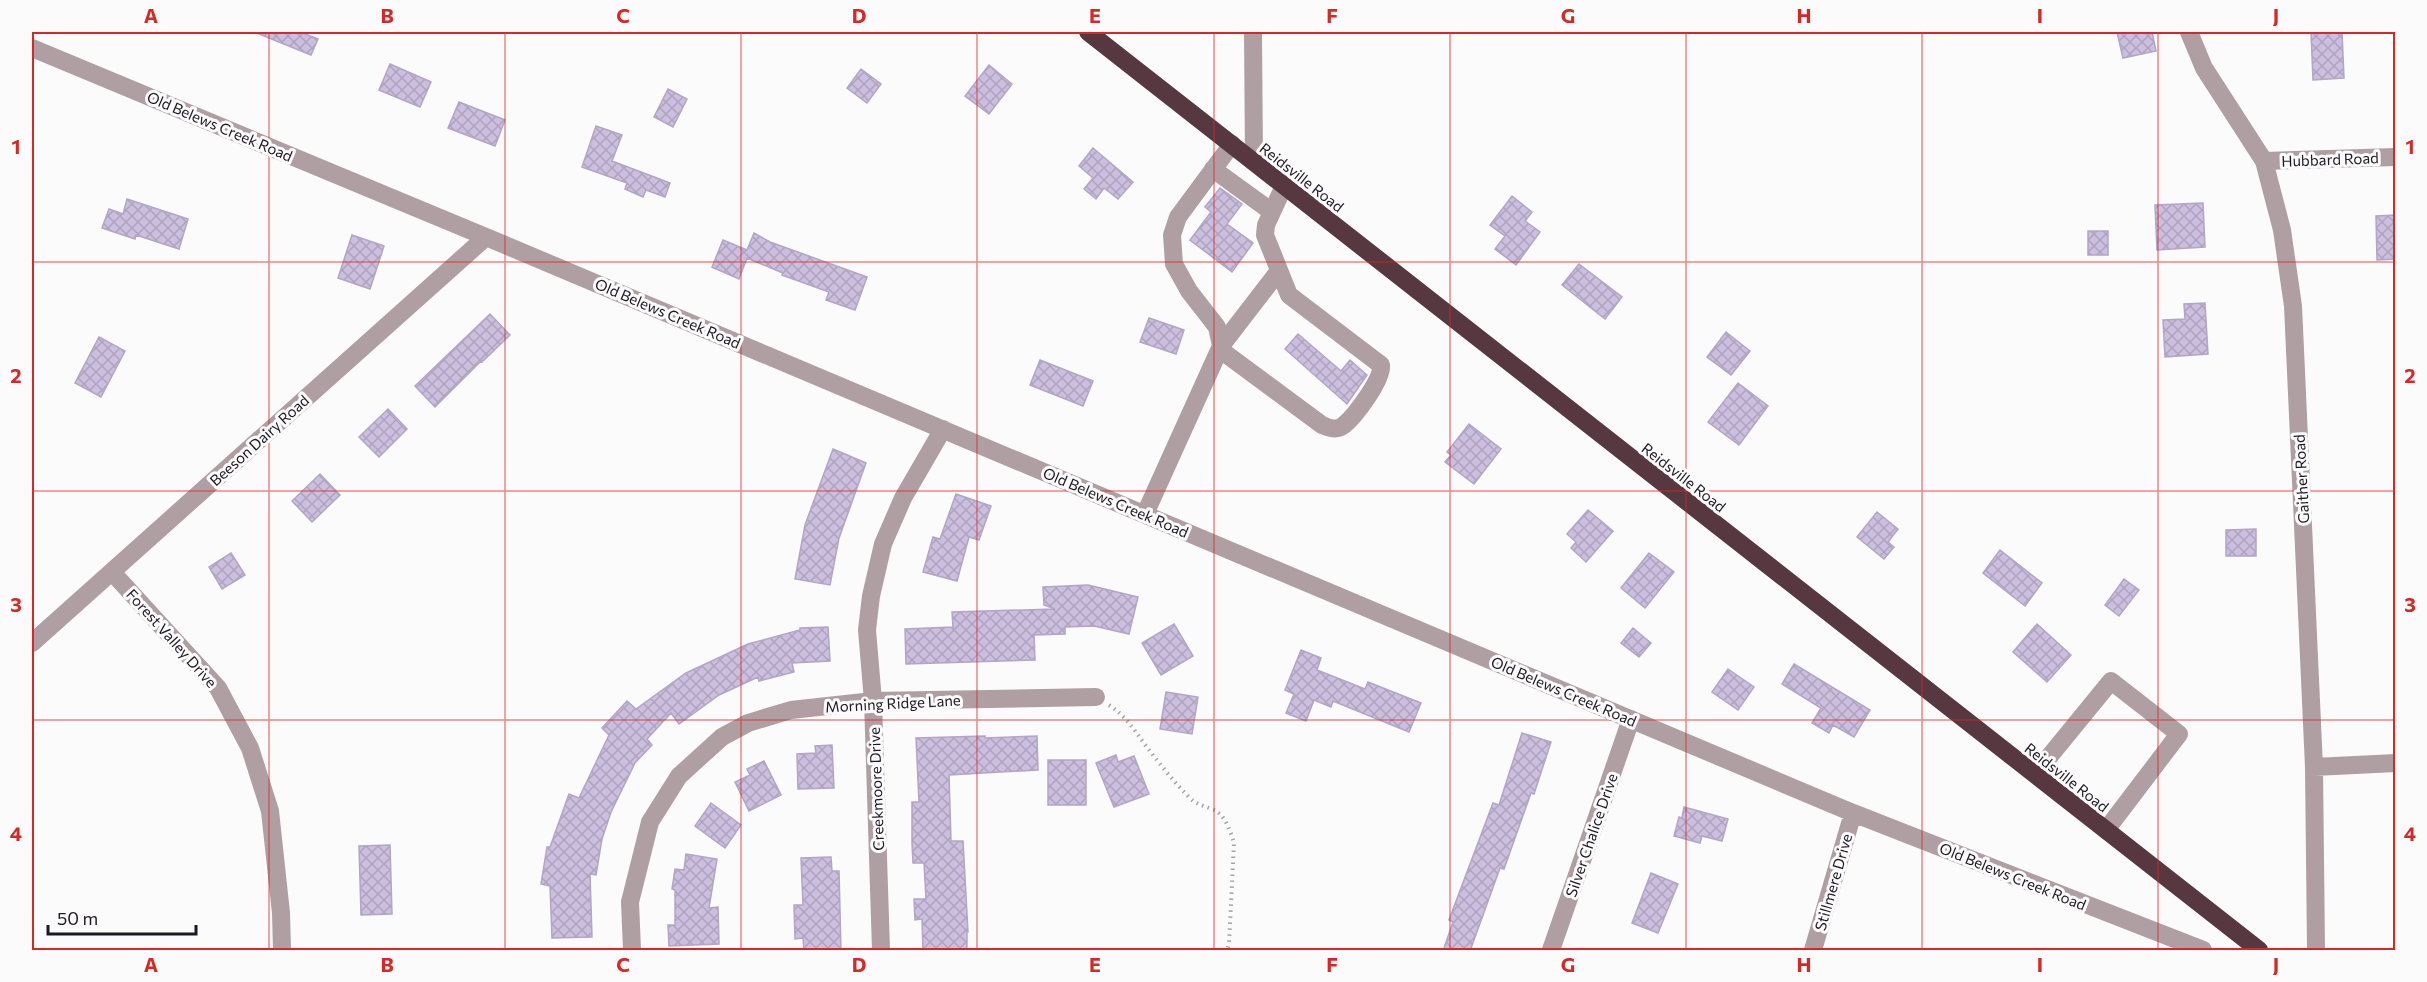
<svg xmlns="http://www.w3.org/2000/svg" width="2427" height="982" font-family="Commissioner,sans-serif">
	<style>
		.building { fill: url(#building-cross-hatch); stroke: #b2a5c5; stroke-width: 1.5 }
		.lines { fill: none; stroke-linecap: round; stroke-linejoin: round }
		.path { stroke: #a5a3a8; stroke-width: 4; stroke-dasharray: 1.5 4.5; stroke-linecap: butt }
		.minor { stroke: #af9ea2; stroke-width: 18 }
		.highway { stroke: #573841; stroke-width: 18 }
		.grid { fill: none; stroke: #d62828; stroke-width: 1.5; stroke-opacity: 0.55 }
		.labels { text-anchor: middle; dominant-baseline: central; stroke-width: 6; stroke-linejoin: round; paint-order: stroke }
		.street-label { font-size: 15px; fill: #1d1824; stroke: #fbfbfb }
		.neatline { fill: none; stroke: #d62828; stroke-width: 2 }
		.grid-label { font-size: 20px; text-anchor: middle; font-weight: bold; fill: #d62828 }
	</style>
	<defs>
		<pattern id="building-cross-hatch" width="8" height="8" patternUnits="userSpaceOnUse" patternTransform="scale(1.5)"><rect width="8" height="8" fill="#cbbede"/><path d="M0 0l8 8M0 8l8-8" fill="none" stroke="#aea3be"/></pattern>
	</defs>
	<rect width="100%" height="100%" fill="#fbfbfb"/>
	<path class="building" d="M254,32H300L318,39L311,55Z
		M2117,32H2152L2156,51L2123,58Z
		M2311,32H2342L2344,78L2313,80Z
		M390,64L431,82L420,107L379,90Z
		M989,65L1012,84L989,114L965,96Z
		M861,69L881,84L867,103L847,88Z
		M668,89L687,99L673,127L654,117Z
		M459,102L505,120L495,146L448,128Z
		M596,126L622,135L612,161L670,183L665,197L646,190L643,197L625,189L627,183L582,167Z
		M1093,148L1133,182L1118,199L1104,188L1096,199L1084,189L1093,178L1079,166Z
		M1220,188L1242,204L1227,224L1253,243L1232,272L1190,240L1211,212L1205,207Z
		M1512,196L1532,212L1525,221L1540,232L1516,265L1495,249L1505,236L1490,225Z
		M127,199L188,219L179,249L136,235L135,239L102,228L109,209L123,214Z
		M2203,203L2205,247L2157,250L2155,205Z
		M2396,215V259L2377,260L2376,216Z
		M2088,231H2108V255H2088Z
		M754,233L770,242L867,277L855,310L826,300L829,292L782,275L783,273L747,258L739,279L712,267L723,240L747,250Z
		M352,235L384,246L370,289L338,278Z
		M1579,264L1622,297L1605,319L1562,285Z
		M2205,303L2208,354L2165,357L2163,320L2185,319L2184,304Z
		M490,314L510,335L482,362L481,361L435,407L415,386Z
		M1149,318L1184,330L1176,354L1140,342Z
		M1726,332L1750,351L1731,375L1707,357Z
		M1298,334L1341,371L1350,360L1367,375L1347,404L1285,349Z
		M99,337L125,351L101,397L75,383Z
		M1040,360L1093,381L1083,406L1030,385Z
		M1738,383L1768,406L1739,445L1708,422Z
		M388,409L407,429L379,457L359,437Z
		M1469,424L1501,449L1474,484L1445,462L1451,455L1447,452Z
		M833,449L866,463L839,538L830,585L795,579L805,525Z
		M320,474L340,495L312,522L292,501Z
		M956,494L991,506L979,540L969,537L957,581L923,572L933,537L940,539Z
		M1588,510L1613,531L1586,562L1571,548L1576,542L1567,534Z
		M1877,512L1898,529L1888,542L1894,547L1884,559L1857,537Z
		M2256,529V556H2226V530Z
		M2000,550L2042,583L2025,606L1983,573Z
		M231,553L245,575L222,589L209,567Z
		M1649,553L1674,572L1645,608L1621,588Z
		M2124,579L2139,590L2119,616L2105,605Z
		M1088,585L1138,597L1129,634L1094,626L1065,627V634L1034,635L1035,660L906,664L905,629L953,627L952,612L1055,609L1044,605L1043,587Z
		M1174,624L1193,656L1161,675L1142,643Z
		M2037,624L2071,655L2047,682L2013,652Z
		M828,627L830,661L792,663L794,672L759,681L758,677L719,695L679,724L671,713L647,739L652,745L635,763L611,812L602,839L596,875L590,874L592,937L552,938L550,886L541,884L547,847H550L569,794L579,798L609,735L602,728L627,701L636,709L686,673L748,644L800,630V628Z
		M1633,628L1651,643L1639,657L1621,643Z
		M1301,650L1321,658L1317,670L1365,689L1368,682L1421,703L1409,732L1333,701L1331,707L1314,700L1306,721L1286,713L1294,694L1285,690Z
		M1794,664L1870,710L1854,737L1833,725L1829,733L1812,723L1821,708L1782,684Z
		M1728,669L1754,687L1738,710L1712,692Z
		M1166,692L1198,697L1192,734L1160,729Z
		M1522,733L1551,742L1534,794L1531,793L1504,869L1500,868L1470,951H1443L1453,922L1449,920L1493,803L1499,805Z
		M985,736V738L1037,736L1038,770L949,775L951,841H963L968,932H967V951H923L922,919L915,920L914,899H926L924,863H913L912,843V802H919L916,738Z
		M832,745L834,788L798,789L797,754L816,753L815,746Z
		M1116,755L1118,762L1134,756L1149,794L1114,807L1096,763Z
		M1048,760H1086V805H1048Z
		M764,761L781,795L749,811L735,782L750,775L747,769Z
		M711,803L741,825L725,848L695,826Z
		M1684,807L1728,819L1722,841L1702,836L1700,843L1674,836L1679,817L1682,818Z
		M390,845L392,914L361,915L359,846Z
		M686,854L717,859L709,908L718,907L719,944L669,946L668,925H675V890L672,889L675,869L684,870Z
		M831,857L832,871H839L841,951H804L803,938L795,939L794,905H803L801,858Z
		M1651,873L1678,884L1658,933L1632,923Z"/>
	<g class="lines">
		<path class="path" d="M1109,705C1126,716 1134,730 1146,746C1159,763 1173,781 1188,796C1196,805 1202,805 1212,809C1225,814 1230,830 1234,843L1229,944L1227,950"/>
		<path class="minor" d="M1253,32L1254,162
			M2189,32L2204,68L2264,161L2282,230L2293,306L2314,767L2316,950
			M32,48L486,237L1853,813L2203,950
			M1232,144L1178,217L1172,235L1174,264L1189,291L1217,327L1221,346L1226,354L1322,425C1329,428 1337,431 1344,425C1355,416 1383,379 1381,365L1289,295L1265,235L1266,225L1284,186
			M2264,161L2396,157
			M1213,169L1272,212
			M1145,514L1221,346L1278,272
			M112,572L218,688L250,748L270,811L281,913L282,950
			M32,643L486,237
			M2314,767L2396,763
			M2035,774L2111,681L2179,734L2106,830
			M632,950L630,902L650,822L679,776L722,737L748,723L791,710L873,701L1096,697
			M881,950L873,701L867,630L871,596L883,544L903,498L943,429
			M1551,950L1631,719
			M1813,950L1853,813"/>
		<path class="highway" d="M1088,32L2259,950"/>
	</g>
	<path class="grid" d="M269,32V950M505,32V950M741,32V950M977,32V950M1214,32V950M1450,32V950M1686,32V950M1922,32V950M2158,32V950M32,262H2396M32,491H2396M32,720H2396"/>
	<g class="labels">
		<g class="street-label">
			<text transform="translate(220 126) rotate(23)">Old Belews Creek Road</text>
			<text transform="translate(2330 159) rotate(-2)">Hubbard Road</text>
			<text transform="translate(1302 177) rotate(38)">Reidsville Road</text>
			<text transform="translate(668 313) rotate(23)">Old Belews Creek Road</text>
			<text transform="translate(259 440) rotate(-42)">Beeson Dairy Road</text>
			<text transform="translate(1684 477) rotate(38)">Reidsville Road</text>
			<text transform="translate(2301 479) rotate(-93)">Gaither Road</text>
			<text transform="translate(1116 502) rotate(23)">Old Belews Creek Road</text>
			<text transform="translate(172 638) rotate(48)">Forest Valley Drive</text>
			<text transform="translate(1564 691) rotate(23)">Old Belews Creek Road</text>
			<text transform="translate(893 703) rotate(-3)">Morning Ridge Lane</text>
			<text transform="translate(2067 777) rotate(38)">Reidsville Road</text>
			<text transform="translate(876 789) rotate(-92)">Creekmoore Drive</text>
			<text transform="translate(1591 835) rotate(-71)">Silver Chalice Drive</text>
			<text transform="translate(2013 876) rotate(22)">Old Belews Creek Road</text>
			<text transform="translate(1833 882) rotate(-74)">Stillmere Drive</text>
		</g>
	</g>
	<rect width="2427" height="982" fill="none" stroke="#fbfbfb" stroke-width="66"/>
	<path d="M48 925v9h148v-9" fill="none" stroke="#1d1824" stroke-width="3"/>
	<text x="57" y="925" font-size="18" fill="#1d1824" stroke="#fbfbfb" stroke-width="4.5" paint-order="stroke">50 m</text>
	<rect x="33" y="33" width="2361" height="916" class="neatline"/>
	<g class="grid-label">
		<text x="151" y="23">A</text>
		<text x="387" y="23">B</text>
		<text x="623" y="23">C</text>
		<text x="859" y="23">D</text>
		<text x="1095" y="23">E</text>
		<text x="1332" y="23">F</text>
		<text x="1568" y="23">G</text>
		<text x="1804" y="23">H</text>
		<text x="2040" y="23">I</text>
		<text x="2276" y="23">J</text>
		<text x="16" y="154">1</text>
		<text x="2410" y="154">1</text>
		<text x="16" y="383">2</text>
		<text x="2410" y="383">2</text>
		<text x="16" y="612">3</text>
		<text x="2410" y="612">3</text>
		<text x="16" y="841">4</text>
		<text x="2410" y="841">4</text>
		<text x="151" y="972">A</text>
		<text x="387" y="972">B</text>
		<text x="623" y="972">C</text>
		<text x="859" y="972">D</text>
		<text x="1095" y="972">E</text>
		<text x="1332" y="972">F</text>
		<text x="1568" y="972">G</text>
		<text x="1804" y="972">H</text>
		<text x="2040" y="972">I</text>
		<text x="2276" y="972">J</text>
	</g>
</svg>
